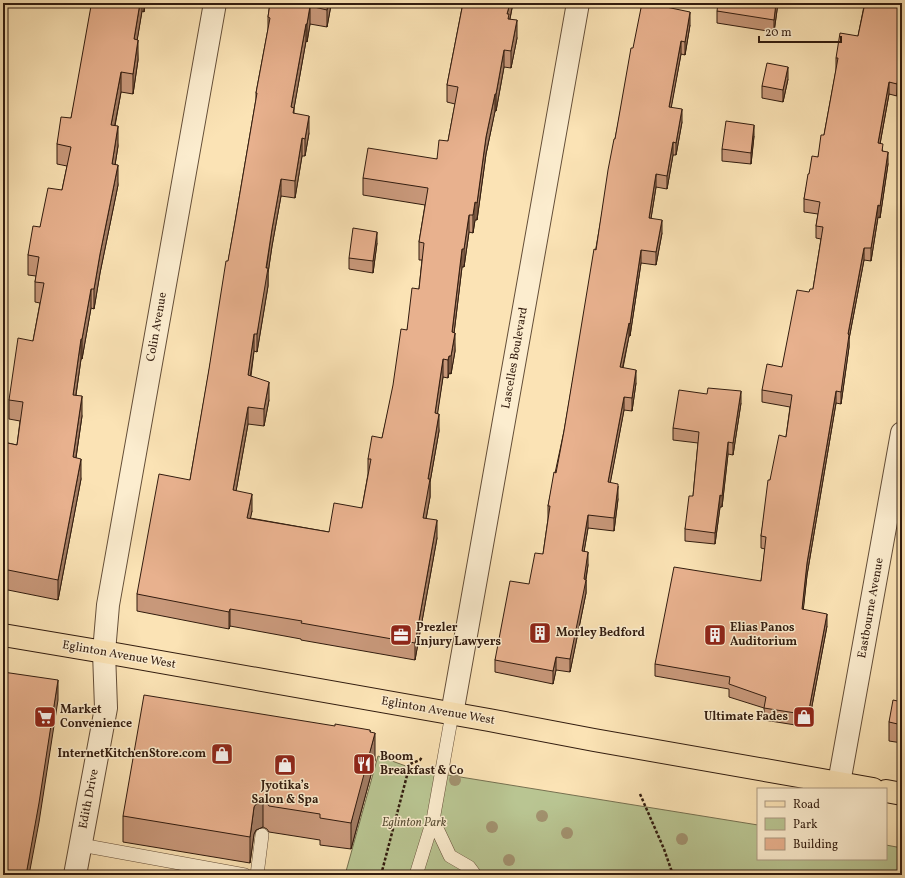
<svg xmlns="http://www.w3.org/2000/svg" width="905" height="878" font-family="Vollkorn,serif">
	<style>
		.green { fill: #b9c592; stroke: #767050 }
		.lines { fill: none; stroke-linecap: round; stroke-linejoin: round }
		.service-casing { stroke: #644e38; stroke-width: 14 }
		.minor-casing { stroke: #644e38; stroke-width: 24 }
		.primary-casing { stroke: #321c0f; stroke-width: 24 }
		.path { stroke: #321c0f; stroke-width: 2.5; stroke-dasharray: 3 2; stroke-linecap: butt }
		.service { stroke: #fcedcf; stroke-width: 13 }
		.minor { stroke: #fcedcf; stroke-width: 22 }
		.primary { stroke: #fbe3b5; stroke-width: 22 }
		.tree { fill: #a2926f }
		.wall { fill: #c8987a; stroke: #321c0f }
		.shaded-wall { fill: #a27c63; stroke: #321c0f }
		.building { fill: #e8b18e; stroke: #321c0f }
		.labels { text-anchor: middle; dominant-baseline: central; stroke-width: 3; stroke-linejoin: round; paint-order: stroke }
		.street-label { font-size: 12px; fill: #321c0f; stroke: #fcedcf }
		.poi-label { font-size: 12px; font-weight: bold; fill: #321c0f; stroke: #fcedcf; text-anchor: start }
		.park-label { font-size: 12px; font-style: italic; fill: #5a4f36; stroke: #fcedcf }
	</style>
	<rect width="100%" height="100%" fill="#fbe3b5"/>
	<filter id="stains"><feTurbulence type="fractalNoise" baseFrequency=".005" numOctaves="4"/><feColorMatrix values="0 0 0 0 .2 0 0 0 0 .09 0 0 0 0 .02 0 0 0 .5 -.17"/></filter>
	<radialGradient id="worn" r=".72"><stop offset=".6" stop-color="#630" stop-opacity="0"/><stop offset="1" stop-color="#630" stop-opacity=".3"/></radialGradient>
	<path class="green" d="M378,756L417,770L758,825V859H886V845L902,848V875H345Z"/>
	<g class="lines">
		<g class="service-casing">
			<path id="service" d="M433,820L450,856L469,867L475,875
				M81,845L245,875
				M257,875L262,835
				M416,875L433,820L452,714"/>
		</g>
		<g class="minor-casing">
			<path id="minor" d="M452,714L578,3
				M839,783L902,433
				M75,875L106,708L104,652L108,605L215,3"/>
		</g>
		<g class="primary-casing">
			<path id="primary" d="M3,635L104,652L489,720L594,740L873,789
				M886,791L902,794"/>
		</g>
		<path class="path" d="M640,794L664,849L673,875
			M381,875L410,764L420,760L422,757"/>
		<use href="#service" class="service"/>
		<use href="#minor" class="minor"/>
		<use href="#primary" class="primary"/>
	</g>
	<g class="tree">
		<circle cx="455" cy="780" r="6"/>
		<circle cx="542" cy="816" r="6"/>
		<circle cx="492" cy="827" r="6"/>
		<circle cx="567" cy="833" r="6"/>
		<circle cx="682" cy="839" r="6"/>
		<circle cx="509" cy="860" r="6"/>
	</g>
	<path class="wall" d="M97,3H145L144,12L142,11L137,40L138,60L133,94L121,92L115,126L118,146L115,165L118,185L100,273L94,309L91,308L82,359H81L76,395L82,416L76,458L81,479L58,600L3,589V442L17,445L20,421L9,419V400L33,341L40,303L35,302V282L36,276L28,275V255L40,227L62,190L67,166L57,164V144L71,118Z
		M270,3H331V5L327,27L310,24L307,42L306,41L294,108V114L309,133L305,156H302L295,198L281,196L272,246L268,273V286L257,352L254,351L251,376L269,400L264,426L248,424L236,491L252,511L250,518L329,532L362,508L368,474V459L382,438L407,330L419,289L422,260H419V242L425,205L363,195V178L437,159L448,141L455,104L447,102V85L462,8V3H513L510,19L517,38L511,68L504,67L496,111H495L486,154L477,220H475L473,233L469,232L464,267H462L454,333L455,351L451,374L449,373L448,378L443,377L437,414L439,431L430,482V497L426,519L437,538L415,660L301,640V639L230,626L229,629L137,611V594L190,480L235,222L256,99V93L268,29V17Z
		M778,3L774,32L717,23V11Z
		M847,3H902L897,96L889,94L880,144L888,164L880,218L878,217L871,261L864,260L849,339V347L841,404L836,403L807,575L803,610L827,626L808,727L764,720V708L729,697V689L655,676V664L761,581L765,549L761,548V536L770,480L786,437L790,407L762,402V390L782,367L809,292L813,289L821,239L816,238V226L818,214L804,212V199L809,174L818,157L824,135L836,70V58L858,36L864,6Z
		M690,25L685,55L681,54L671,107L682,122L676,155H673L667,189L656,187L651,218L662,233L656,265L641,263L630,336H629L623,368L636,383L632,411L624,410L610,483L618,499L614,531L588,528L584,551L588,565L586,580V593L570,672L556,670L553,684L495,672V660L543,554L548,519V506L564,431L615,139L633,48Z
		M788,79L783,102L762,98V86Z
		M754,136L751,164L722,161V149Z
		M377,243L373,273L349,269V258Z
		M741,403L733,455L728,454L722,507H720L715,544L685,541V529L693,496L698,443L673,440V428Z
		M902,702V743L889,741V722Z
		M370,733L375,760L351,849L320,845V840L269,832L267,829L263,827L256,830L254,834L250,863L123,842V816Z"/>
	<path class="shaded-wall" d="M140,3H142V11L134,59V39Z
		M144,3H145L144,12Z
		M328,3H331V5L327,27V10Z
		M510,3H513L509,23L507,14Z
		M776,3H778L774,32V20Z
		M310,6V24L307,42V24Z
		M690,12V25L685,55V42Z
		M517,20V38L511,68V51Z
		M306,24V41L291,125V107Z
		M138,40V60L133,94V74Z
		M681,41V54L669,120V107Z
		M504,50V67L496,111V94Z
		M902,55V67L897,96V84Z
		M788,67V79L783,102V90Z
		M121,72V92L111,145V125Z
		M889,82V94L878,155V143Z
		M495,94V111L486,154L477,220V203L486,137Z
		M682,109V122L676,155V143Z
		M309,116V133L305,156V139Z
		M754,125V136L751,164V153Z
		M118,126V146L112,184V164Z
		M302,138V156L295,198V181Z
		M673,142V155L667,189V176Z
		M888,152V164L880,218V206Z
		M118,165V185L100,273L94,309V289L100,254Z
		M656,174V187L649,231V218Z
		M281,179V196L272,246L268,273V286L257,352V334L272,229Z
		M475,202V220L473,233V215Z
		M878,205V217L871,261V248Z
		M469,215V232L464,267V249Z
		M662,220V233L656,265V252Z
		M377,232V243L373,273V261Z
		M864,248V260L849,339V347L841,404V392L848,334Z
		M462,249V267L452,350V332Z
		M641,250V263L630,336V324Z
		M91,289V308L82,359V339Z
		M629,323V336L620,380V367Z
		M455,333V351L451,374V356Z
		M254,334V351L248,392V375Z
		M81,339V359L73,415V395Z
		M449,356V373L448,378V360Z
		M443,359V377L435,431V413Z
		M636,370V383L632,411V398Z
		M269,382V400L264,426V409Z
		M741,391V403L733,455V443Z
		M836,391V403L807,575L802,622V609L807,563Z
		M82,396V416L73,477V457Z
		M624,397V410L608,495V482Z
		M248,407V424L233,508V490Z
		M439,414V431L430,482V497L423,535V518L428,479Z
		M728,442V454L722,507V496Z
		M81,459V479L58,600V580Z
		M618,486V499L614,531V518Z
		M252,494V511L247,535V518Z
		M720,495V507L715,544V533Z
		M588,515V528L582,564V551Z
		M437,520V538L415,660V643Z
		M588,552V565L585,583L586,580V593L570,672V659Z
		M230,609V626L229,629V612Z
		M827,614V626L808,727V715Z
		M556,657V670L553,684V671Z
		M58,680V700L39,822L29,875H26Z
		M370,730V751L375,733V760L351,849V823Z
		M263,801V827L256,830L254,834L250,863V837L254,807L256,804Z"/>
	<path class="building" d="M97,3H140L134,39L138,40L133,74L121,72L111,125L118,126L112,164L118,165L100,254L94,289H91L82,339H81L73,395L82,396L73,457L81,459L58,580L3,569V442L17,445L23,402L9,400L18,338L33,341L44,283L35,282L39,257L28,255L33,226L40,227L48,188L62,190L71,147L57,144L61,117L71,118L91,6L96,7Z
		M270,3H328L327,10L310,6L307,24H306L291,107L294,108L293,113L309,116L305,139L302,138L295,181L281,179L272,229L266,268H268L257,334H254L248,375L269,382L264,409L248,407L233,490L252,494L247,518L329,532L334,503L362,508L371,459H368L372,436L382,438L393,385L401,329L407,330L412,288L419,289L424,243L419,242L428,188L363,178L368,148L437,159L439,140L448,141L458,87L447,85L463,3H510L507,14H509L508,19L517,20L511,51L504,50L496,94H495L486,137L477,203L475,202L473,215H469L464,249H462L452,332L455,333L451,356H449L448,360L443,359L435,413L439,414L428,479H430L423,518L437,520L415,643L301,623L302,621L230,609L229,612L137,594L159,474L190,480L209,369L226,261H228L235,222L257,93H256L270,18L268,17Z
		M642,3H647L690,12L685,42L681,41L669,107L682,109L676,143L673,142L667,176L656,174L649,218L662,220L656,252L641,250L630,324L629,323L620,367L636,370L632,398L624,397L608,482L618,484V486L614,518L588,515L582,551L588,552L584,579L586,580L570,659L556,657L553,671L495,660L510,581L529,584L535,553L543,554L550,506H548L554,472L556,473L564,431L594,249L596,250L608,170L614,139H615L631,48H633Z
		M718,3H776L774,20L717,11Z
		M865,3H902V55L897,84L889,82L878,143L883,144L882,151L888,152L880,206L878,205L871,248H864L848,334L849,335L841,392L836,391L807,563L802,609L827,614L808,715L764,708L766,697L729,684L730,677L655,664L674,567L761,581L766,537L761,536L768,480H770L779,435L786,437L792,395L762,390L767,364L782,367L797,290L809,292L810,289H813L823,227L816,226L820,202L804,199L808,174H809L812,156L818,157L821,135H824L838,58H836L840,33L858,36Z
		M767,63L788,67L783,90L762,86Z
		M726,121L754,125L751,153L722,149Z
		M353,228L377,232L373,261L349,258Z
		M708,388L741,391L733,443L728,442L722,496L720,495L715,533L685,529L689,496H693L699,432L673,428L679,390L707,394Z
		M3,672L58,680L39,803L26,875H3Z
		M144,695L335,726V724L370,730V732L375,733L351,823L320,818V814L269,806L267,803L263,801L256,804L254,807L250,837L123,816Z
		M893,700L902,702V725L889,722Z
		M751,873L763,875H751Z"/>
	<defs>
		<g id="building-square" transform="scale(1.15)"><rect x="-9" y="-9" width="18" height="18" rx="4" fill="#8f2418" stroke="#fcedcf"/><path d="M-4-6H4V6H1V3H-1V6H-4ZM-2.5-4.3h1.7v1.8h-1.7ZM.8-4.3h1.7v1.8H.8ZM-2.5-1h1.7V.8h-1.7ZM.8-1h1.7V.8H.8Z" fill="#fff"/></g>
		<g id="office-square" transform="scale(1.15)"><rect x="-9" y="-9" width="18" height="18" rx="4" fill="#8f2418" stroke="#fcedcf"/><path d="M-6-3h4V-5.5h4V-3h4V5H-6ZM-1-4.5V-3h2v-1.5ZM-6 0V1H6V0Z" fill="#fff"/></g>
		<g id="supermarket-square" transform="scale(1.15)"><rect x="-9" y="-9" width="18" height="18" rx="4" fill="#8f2418" stroke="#fcedcf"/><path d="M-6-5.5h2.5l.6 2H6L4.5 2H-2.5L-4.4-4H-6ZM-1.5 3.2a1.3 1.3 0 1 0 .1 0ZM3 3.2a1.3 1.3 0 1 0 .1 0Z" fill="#fff"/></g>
		<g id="shop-square" transform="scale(1.15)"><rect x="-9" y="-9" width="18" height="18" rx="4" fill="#8f2418" stroke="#fcedcf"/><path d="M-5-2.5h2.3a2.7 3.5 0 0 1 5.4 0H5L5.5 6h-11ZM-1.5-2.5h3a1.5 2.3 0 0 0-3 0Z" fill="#fff"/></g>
		<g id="restaurant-square" transform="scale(1.15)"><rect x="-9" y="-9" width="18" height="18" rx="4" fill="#8f2418" stroke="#fcedcf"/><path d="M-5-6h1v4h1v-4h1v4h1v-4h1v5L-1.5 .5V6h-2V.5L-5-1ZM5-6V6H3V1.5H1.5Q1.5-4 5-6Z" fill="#fff"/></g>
	</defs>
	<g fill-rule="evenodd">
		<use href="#building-square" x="540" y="633"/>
		<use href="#office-square" x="401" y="635"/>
		<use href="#building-square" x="715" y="635"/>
		<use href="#supermarket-square" x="45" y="717"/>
		<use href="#shop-square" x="804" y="717"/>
		<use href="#shop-square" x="222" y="754"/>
		<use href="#restaurant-square" x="364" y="764"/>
		<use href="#shop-square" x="285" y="765"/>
	</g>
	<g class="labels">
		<g class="street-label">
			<text transform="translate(157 327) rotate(-80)">Colin Avenue</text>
			<text transform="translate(515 358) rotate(-80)">Lascelles Boulevard</text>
			<text transform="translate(871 608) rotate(-80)">Eastbourne Avenue</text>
			<text transform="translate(119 655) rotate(10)">Eglinton Avenue West</text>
			<text transform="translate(438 711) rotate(10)">Eglinton Avenue West</text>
			<text transform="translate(89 799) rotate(-79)">Edith Drive</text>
		</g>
		<g class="poi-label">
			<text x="416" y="628">Prezler<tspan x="416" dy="14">Injury Lawyers</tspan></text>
			<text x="730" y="628">Elias Panos<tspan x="730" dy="14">Auditorium</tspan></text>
			<text x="556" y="633">Morley Bedford</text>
			<text x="60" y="710">Market<tspan x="60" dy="14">Convenience</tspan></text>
			<text x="788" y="717" text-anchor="end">Ultimate Fades</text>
			<text x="206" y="754" text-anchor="end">InternetKitchenStore.com</text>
			<text x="380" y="757">Boom<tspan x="380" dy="14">Breakfast &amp; Co</tspan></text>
			<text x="285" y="786" text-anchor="middle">Jyotika’s<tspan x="285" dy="14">Salon &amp; Spa</tspan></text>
		</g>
		<g class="park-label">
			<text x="414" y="823">Eglinton Park</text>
		</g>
	</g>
	<rect width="905" height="878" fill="none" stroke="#fbe3b5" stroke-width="16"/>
	<rect x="4" y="4" width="897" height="870" fill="none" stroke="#321c0f" stroke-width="2"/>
	<rect x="8" y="8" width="889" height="862" fill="none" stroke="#321c0f"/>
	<rect x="757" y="788" width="130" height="72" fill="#fcedcf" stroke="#ab9982"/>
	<rect x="765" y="801" width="20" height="6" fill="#fbe3b5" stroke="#ab9982"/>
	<text x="793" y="808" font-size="12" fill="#321c0f">Road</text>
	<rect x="765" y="818" width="20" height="12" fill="#b9c592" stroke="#ab9982"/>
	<text x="793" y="828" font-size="12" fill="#321c0f">Park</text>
	<rect x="765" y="838" width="20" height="12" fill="#e8b18e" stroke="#ab9982"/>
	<text x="793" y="848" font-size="12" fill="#321c0f">Building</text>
	<path d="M759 36v6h82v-6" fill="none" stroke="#321c0f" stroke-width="2"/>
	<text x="765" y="36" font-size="12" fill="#321c0f" stroke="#fcedcf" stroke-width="3" paint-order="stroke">20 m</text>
	<rect width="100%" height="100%" filter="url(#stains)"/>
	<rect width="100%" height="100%" fill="url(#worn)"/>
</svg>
